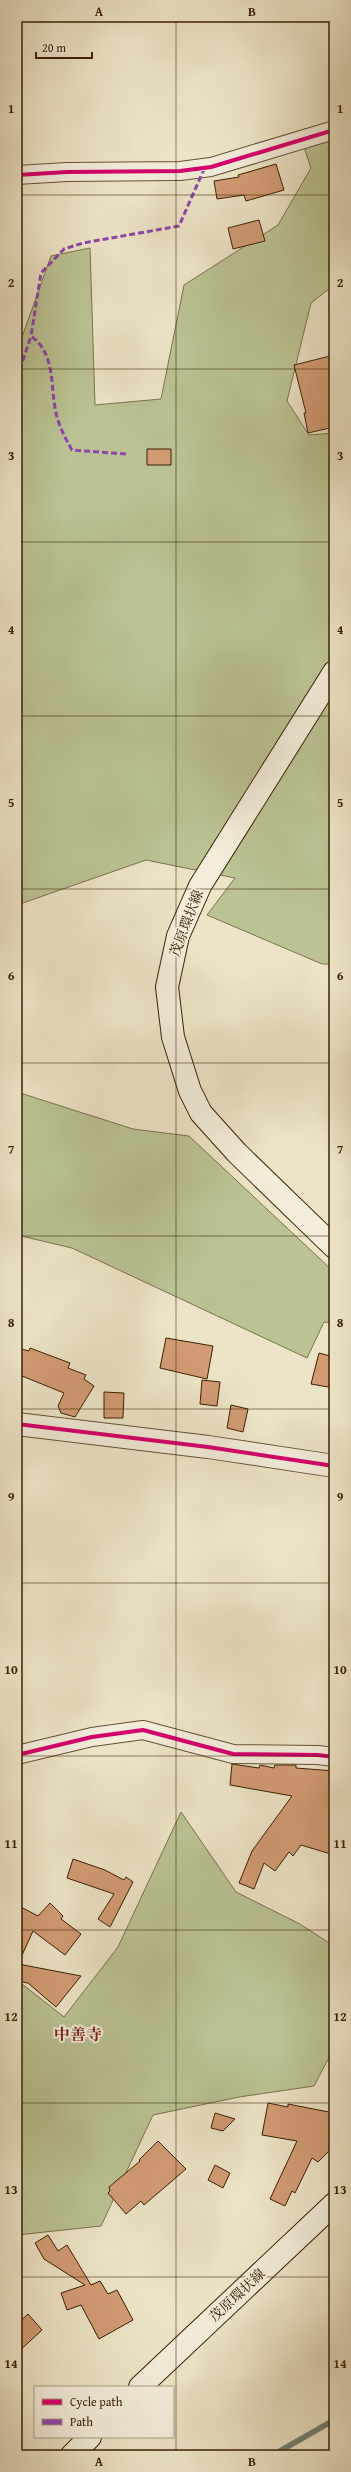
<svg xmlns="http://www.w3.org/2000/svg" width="351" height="2472" font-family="'Gentium Book Plus','Noto Serif JP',serif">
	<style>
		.green { fill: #bbc394; stroke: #7a724b }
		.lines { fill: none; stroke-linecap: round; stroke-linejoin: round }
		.stream { stroke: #737f71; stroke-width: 5.5 }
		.building { fill: #d29b74; stroke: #392002 }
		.minor-casing { stroke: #665133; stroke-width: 20 }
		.tertiary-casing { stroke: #665133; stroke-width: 24 }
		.secondary-casing { stroke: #392002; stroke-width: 24 }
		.minor { stroke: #f3eddb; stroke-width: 18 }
		.tertiary { stroke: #f3eddb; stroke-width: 22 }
		.secondary { stroke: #f3eddb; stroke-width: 22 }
		.quiet { stroke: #8e44ad; stroke-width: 3; stroke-dasharray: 6 3; stroke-linecap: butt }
		.cycleway-casing { stroke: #f3eddb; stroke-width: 6 }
		.cycleway { stroke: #d6006c; stroke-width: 4 }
		.grid { fill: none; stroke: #392002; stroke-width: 1; stroke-opacity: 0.55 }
		.labels { text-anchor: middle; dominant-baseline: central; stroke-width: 4; stroke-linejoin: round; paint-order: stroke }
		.street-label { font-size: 14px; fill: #392002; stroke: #f3eddb }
		.quarter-label { font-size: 16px; font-weight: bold; fill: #7a1f14; stroke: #f3eddb }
		.neatline { fill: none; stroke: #392002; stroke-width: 1.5 }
		.grid-label { font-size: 13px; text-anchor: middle; font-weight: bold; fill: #392002 }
	</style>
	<rect width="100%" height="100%" fill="#ede4c7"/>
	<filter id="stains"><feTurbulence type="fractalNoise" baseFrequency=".005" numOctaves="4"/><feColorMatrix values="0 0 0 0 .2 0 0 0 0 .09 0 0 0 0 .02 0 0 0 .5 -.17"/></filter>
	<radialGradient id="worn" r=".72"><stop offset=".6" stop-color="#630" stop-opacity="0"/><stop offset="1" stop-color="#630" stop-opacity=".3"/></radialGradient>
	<path class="green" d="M334,136V285L311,303L287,401L309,435L334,433V964H322L207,915L235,878L146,860L17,905V351L51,256L90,248L95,405L161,399L184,285L278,225L311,168L303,144Z
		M17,1092L133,1129L189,1136L334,1272V1323L324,1322L307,1358L72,1248L17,1235Z
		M181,1812L236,1892L300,1924L334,1946V2048L314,2086L239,2097L153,2115L101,2226L17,2235V1980L64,2017L118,1947Z"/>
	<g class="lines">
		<path class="stream" d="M273,2455L334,2420"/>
	</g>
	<path class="building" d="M276,164L284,190L246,201L244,195L217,199L214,181L239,177L238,175Z
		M259,220L265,241L233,249L228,228Z
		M334,355V427L308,433L304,413H306L294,365Z
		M147,449H171V465H147Z
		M166,1338L213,1346L207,1379L160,1368Z
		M17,1348L29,1351L30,1348L70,1363L68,1368L86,1375L84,1379L94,1386L75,1417L61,1413L58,1406L64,1393L17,1374Z
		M319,1353L334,1357V1388L311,1384Z
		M202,1380L220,1382L217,1406L200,1404Z
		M104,1392L124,1393L123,1418H104Z
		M231,1405L248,1409L243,1432L227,1428Z
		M232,1764L259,1768L260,1765L274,1768L275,1765H296V1768L334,1771V1855L301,1845L293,1856L289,1852L275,1871L264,1863L254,1889L239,1883L252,1851L292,1796L230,1785Z
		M73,1859L105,1870L124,1880L126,1877L133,1882L110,1927L98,1919L114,1894L67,1878Z
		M50,1903L63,1916L61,1919L81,1934L65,1955L33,1931L18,1964L81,1976L56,2007L28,1983L17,1981V1905L38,1916Z
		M268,2103L288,2107V2104L334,2113V2146L318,2162L312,2158L295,2193L292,2191L285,2206L270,2199L297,2141L262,2135Z
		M215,2113L235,2119L223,2131L211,2128Z
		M158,2141L186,2169L144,2205L141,2201L126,2214L108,2193L110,2191L109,2187L140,2161L139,2160Z
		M215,2165L230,2173L223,2188L208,2180Z
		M48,2235L58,2251L67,2245L91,2285L100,2281L108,2294L117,2290L133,2320L99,2339L81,2305L67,2310L61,2293L85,2285L44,2259L35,2243Z
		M28,2314L42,2330L17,2353V2324Z"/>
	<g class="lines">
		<g class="minor-casing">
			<path id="minor" d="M17,175L67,172L180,171L211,167L334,130
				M17,1755L92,1737L143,1730L233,1754L318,1755L334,1757"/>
		</g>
		<g class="tertiary-casing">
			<path id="tertiary" d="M17,1424L208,1447L334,1466"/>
		</g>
		<g class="secondary-casing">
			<path id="secondary" d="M334,672L200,886L178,936L167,987L173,1037L190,1091L201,1113L237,1153L334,1247
				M140,2387L334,2204
				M72,2455L90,2437"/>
		</g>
		<use href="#minor" class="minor"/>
		<use href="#tertiary" class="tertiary"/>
		<use href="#secondary" class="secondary"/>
		<path class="quiet" d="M17,378L31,336
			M126,454L72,450C65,438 59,426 56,413C50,386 56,354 31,336L41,273L64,249L83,243L179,226L205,167"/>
		<g class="cycleway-casing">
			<path id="cycleway" d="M17,175L67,172L180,171L211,167L334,130
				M17,1424L208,1447L334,1466
				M17,1755L92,1737L143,1730L233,1754L318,1755L334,1757"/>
		</g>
		<use href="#cycleway" class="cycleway"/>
	</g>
	<path class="grid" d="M176,17V2455M17,195H334M17,369H334M17,542H334M17,716H334M17,889H334M17,1063H334M17,1236H334M17,1409H334M17,1583H334M17,1756H334M17,1930H334M17,2103H334M17,2277H334"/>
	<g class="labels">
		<g class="street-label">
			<text transform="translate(186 923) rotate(-69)">茂原環状線</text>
			<text transform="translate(237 2295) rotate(-43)">茂原環状線</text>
		</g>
		<g class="quarter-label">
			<text x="78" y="2034">中善寺</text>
		</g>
	</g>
	<rect width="351" height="2472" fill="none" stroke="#ede4c7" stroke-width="44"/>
	<rect x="34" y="2386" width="140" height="52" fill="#f3eddb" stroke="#a99b84"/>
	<rect x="42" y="2399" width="20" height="6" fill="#d6006c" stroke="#a99b84"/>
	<text x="70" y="2406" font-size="12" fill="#392002">Cycle path</text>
	<rect x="42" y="2419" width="20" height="6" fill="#8e44ad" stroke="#a99b84"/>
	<text x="70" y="2426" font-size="12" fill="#392002">Path</text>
	<path d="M36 52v6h56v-6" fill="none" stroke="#392002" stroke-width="2"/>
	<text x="42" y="52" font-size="12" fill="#392002" stroke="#f3eddb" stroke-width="3" paint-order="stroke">20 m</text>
	<rect x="22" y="22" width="307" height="2428" class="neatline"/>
	<g class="grid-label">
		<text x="99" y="16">A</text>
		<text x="252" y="16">B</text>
		<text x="11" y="113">1</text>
		<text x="340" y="113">1</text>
		<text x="11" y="287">2</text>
		<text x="340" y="287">2</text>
		<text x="11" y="460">3</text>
		<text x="340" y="460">3</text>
		<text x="11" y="634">4</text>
		<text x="340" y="634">4</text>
		<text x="11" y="807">5</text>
		<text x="340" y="807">5</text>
		<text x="11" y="980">6</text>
		<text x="340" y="980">6</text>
		<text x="11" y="1154">7</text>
		<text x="340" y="1154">7</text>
		<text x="11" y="1327">8</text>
		<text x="340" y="1327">8</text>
		<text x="11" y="1501">9</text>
		<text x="340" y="1501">9</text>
		<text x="11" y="1674">10</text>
		<text x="340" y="1674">10</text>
		<text x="11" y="1848">11</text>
		<text x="340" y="1848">11</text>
		<text x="11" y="2021">12</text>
		<text x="340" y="2021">12</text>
		<text x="11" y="2194">13</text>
		<text x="340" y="2194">13</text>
		<text x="11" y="2368">14</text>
		<text x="340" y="2368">14</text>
		<text x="99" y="2466">A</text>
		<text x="252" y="2466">B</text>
	</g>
	<rect width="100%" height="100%" filter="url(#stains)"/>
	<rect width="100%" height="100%" fill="url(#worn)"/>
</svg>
